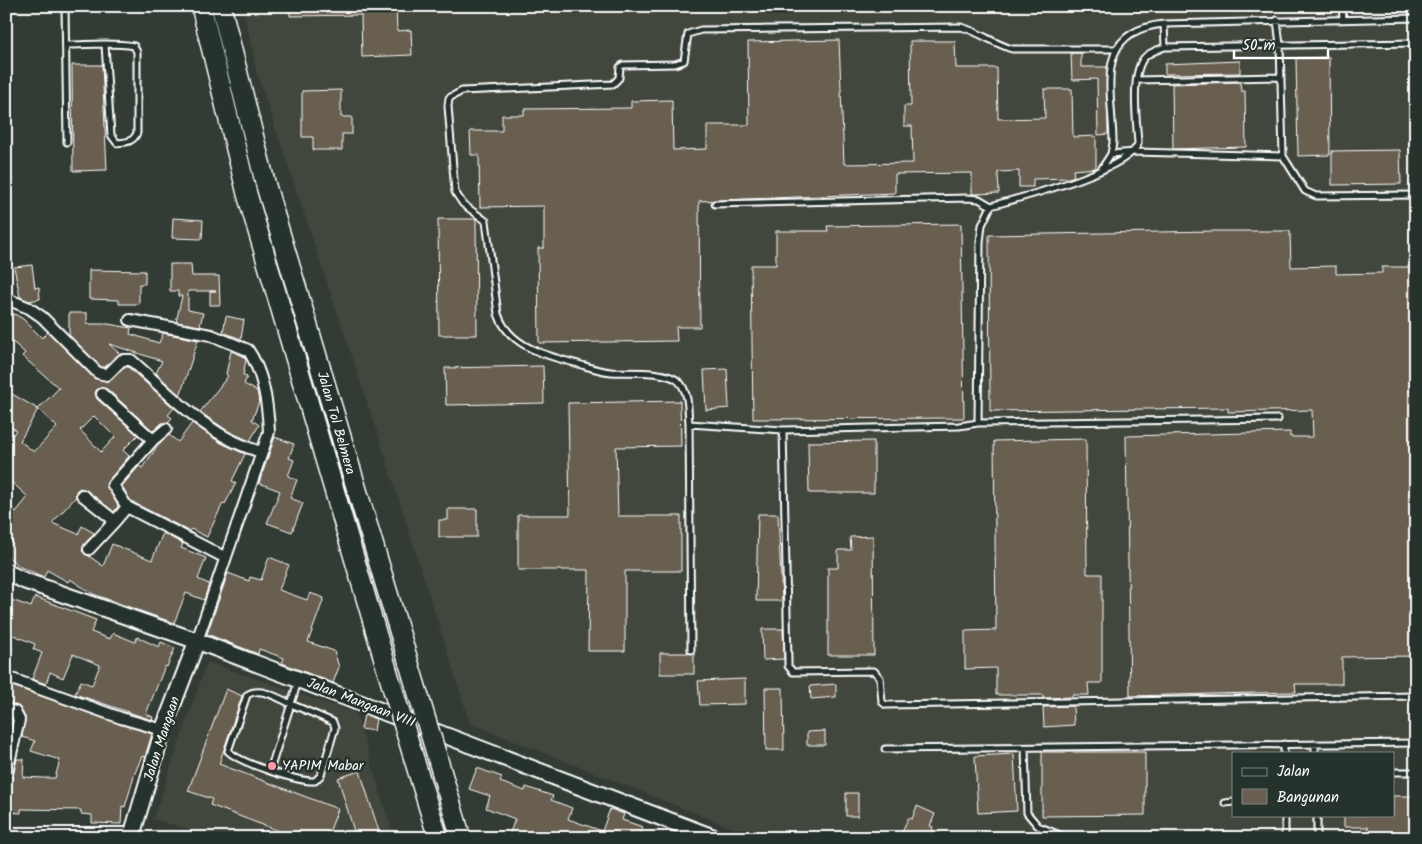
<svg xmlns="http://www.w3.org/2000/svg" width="1422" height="844" font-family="Kalam,sans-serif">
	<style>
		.built { fill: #43463d; fill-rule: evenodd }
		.building { fill: #685e51; stroke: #fff; fill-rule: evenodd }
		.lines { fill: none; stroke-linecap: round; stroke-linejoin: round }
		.lane-casing { stroke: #fff; stroke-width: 9 }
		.street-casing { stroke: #fff; stroke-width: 14 }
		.secondary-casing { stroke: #fff; stroke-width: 19 }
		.highway-casing { stroke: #fff; stroke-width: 22 }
		.lane { stroke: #26332d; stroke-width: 5 }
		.street { stroke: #26332d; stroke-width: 10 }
		.secondary { stroke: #26332d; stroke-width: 15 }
		.highway { stroke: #26332d; stroke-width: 19 }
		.highway-bridge-casing { stroke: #fff; stroke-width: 22; stroke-linecap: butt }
		.highway-bridge { stroke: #26332d; stroke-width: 19 }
		.poi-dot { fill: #ff9aa2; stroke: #26332d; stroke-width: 2 }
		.labels { text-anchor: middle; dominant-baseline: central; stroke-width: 5; stroke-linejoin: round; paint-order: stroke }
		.street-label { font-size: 14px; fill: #fff; stroke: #26332d }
		.poi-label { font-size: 14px; fill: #fff; stroke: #26332d; text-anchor: start }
	</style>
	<rect width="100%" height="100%" fill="#333c34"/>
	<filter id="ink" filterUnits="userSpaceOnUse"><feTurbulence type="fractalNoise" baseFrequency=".02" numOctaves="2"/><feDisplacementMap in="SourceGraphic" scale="10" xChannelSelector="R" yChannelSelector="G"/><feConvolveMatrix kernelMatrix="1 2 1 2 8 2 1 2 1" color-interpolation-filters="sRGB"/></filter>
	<g filter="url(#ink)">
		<path class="built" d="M6,6H166V8L6,14Z
			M243,6H1416V838H1035L1013,832L1009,838H757L470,723L379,437L257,73ZM1233,753H1393V815H1233Z
			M207,662L356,713L394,838H218L153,819Z"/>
		<path class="building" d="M290,6H396L397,31L411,30L412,55L362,57L361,15L290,16Z
			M839,40L844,164L913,163L912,126H904V106H911L910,41H955L956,68H997L998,119L1045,118L1044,89H1072L1073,137L1096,136V168L1073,170L1074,176L1069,178L1033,179V187H1019V171L998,172L999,193L972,194V173L895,174V193L699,201L700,327H676L677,341L539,343L538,248H544V206L480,207L479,155H471L470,131H502V115H524V109L631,108V101L672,100L673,150L707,149V125H749L748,42Z
			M1071,53H1081V67H1107L1108,134L1098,135L1097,79L1072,80Z
			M1329,57L1330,155L1298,156L1296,58Z
			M1240,61V73L1165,74V64Z
			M72,65H102L107,170L73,171Z
			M1240,82L1241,91H1245L1246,147L1173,149L1172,84Z
			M341,90V117H352V134H342V150H313V137H302V91Z
			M1400,150L1401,184L1332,185V151Z
			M173,218L203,220L202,239L172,238Z
			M438,219H476L477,335H439Z
			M961,224L964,418L753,419L751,265H776V231H828L827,226Z
			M1216,231H1290L1291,267L1336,266V274L1382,273V267H1416V656L1342,657V684H1295L1296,692L1130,696L1126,436L1290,432V437H1313L1312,410L1228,412V408L990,411L989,235Z
			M170,264H191L192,276H219L220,305H210V291H216H188V310L203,313L200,326L176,322L182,296H178V291H170Z
			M32,265L35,288L39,287L40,299L29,301L20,297L14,267Z
			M89,270L145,271V284H139V304H119V300L89,299Z
			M6,309L23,319L42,338L48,332L94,378L109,381L125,367H128L174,408L168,415L172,418L168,422L162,423L153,431L107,389H97L95,393L97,399L138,435L123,450L129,456L106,484L118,506L114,512L86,490L80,488L76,491V497L52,523L78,534L82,526L94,533L84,545L82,551L103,566L112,544L152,560L163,533L183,544L181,548L206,558L198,579L209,584L204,600L186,593L174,623L93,594L70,579L68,582L47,570L44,577L20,567L6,555V549L13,541L6,535V504L16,512L28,497L6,477V445L16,430L6,424V403L12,394L38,409L20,441L34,452L57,427L38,409L59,388L22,356L25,353L6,336ZM94,416L115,437L101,452L80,430Z
			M69,313H87V324H108L131,328L130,334L159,343L163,333L198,340L180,396L156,373L162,361L109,344L120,354L105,367H101L69,335Z
			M226,316L244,320L241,339L223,332Z
			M231,351L243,356L246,360L243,375L247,377L244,384L257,391L259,402L252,420L259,425L250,441L228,431L200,412L228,376L226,374Z
			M543,366L544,403L446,405L445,368Z
			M727,369L729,408L706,410L704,370Z
			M680,401L681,446L616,447L618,516H681V571H625V651H588L589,570H518V515H570L568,403Z
			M192,423L221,443L245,454L232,481L236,483L225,504L223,503L207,537L191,529L189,531L138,505L130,500L122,486L139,466L142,468L160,443L169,435L178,442Z
			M275,437L294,444L289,458L294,460L288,476L297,480L290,498L303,503L292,532L267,523L280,491L259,483Z
			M1086,439L1087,574H1102V683H1088L1089,695H1072V697L1043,698V695H996V668L965,669V631L996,630L994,441Z
			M874,441V493H809L808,442Z
			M448,509H477V537H439V520H448Z
			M758,514H778L782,601H756Z
			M873,536L874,655H828V568H838V550H851L850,537Z
			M269,557L289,565L279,590L307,600L310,593L324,598L308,642L334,651L339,667L333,683L282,663L284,658L259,649L258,654L207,634L228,573L249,581L250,577L261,580Z
			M35,597L96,620L91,632L110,639L113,633L135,642L137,637L159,647L161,642L175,648L167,667L165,666L146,714L153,717L152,720L75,694L81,681L92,685L100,665L73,654L63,678L50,672L46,684L32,679L42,653L33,649L35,644L6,632V598L31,607Z
			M762,629H783L784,659L763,660Z
			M660,653H694V674H660Z
			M745,679V704L700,705L698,681Z
			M836,684V697L811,699L810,686Z
			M12,686L152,734L145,757L142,756L135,773L125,807L122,806L121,824L92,823V815L81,814V810L21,809V813L6,812V782L13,777L17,759H24L23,777L43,778H55L60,760L31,751L35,741L22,737L25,717L19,707L6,702V689Z
			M765,688H783L784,750H766Z
			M226,689L242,696L219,764L338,809L327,838H297L210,805L212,799L188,791Z
			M1073,706L1074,725L1044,727L1043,707Z
			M364,715L376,719L374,731L361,729Z
			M825,731V745H807V732Z
			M1042,752H1145V815L1042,816Z
			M1014,754L1017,811L978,813L975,756Z
			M477,768L502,777L500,782L525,791L526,787L553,796L551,800L572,808L568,819L602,831L610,809L624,814L622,820L643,827L639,838H508L515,819L486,808L490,796L469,789Z
			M360,771L381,838H356L338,778Z
			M846,793H858V816H846Z
			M1393,796H1416V838H1368V827H1344V815H1393Z
			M917,806L935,814L930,826L933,827L932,830L951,838H900L908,818L912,819Z"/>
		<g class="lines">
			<g class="lane-casing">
				<path id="lane" d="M65,6L67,142
					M1342,6L1343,19
					M1277,20L1280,45L1283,156L1305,191L1316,196L1416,195
					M1164,24L1165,47
					M66,45C88,45 112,42 134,46L137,52V133C133,142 127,142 117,143L111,135L105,45
					M1137,80L1281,77
					M1111,154L1135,152L1283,156
					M1102,168L1111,154L1113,143C1113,91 1091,31 1164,24L1416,18
					M715,204L967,198L979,199L991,206C1022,197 1127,171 1138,144C1137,123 1130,75 1144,58C1149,52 1157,50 1165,47L1416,43
					M991,206L982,225L980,242L978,423L959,426L783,430L689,424C688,411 689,395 681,384C670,369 629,373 611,372C600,371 589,367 578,364C547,356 509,347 498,314L486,221L463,204L455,192L448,106L449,98L462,91L613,84L619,78L620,67L623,65L675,64L684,61L688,34L701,30L961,27C980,32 994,44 1012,49H1115
					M978,423L1278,419
					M689,424L691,650
					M783,430L788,661V666L793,672L874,671L880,678L882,702L886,705L1416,696
					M1025,748L1027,813L1038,826L1067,838
					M885,749L1416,743
					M1284,753V744
					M1315,753V744
					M270,770L291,704L333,722L335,728L321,775L315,781C298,782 240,763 228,751L247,695C260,686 278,698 291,704L298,681
					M1393,772H1416
					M1225,803L1233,802
					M1285,815V838
					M1317,815V838"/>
			</g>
			<g class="street-casing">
				<path id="street" d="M7,299L29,308L42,317L98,373L107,375L122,360H131C170,394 210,439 262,452
					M130,320L211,335L248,350C263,372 268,406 269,432L197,641
					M102,394L153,440L113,485L127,507
					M153,440L166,429
					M82,495L115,521L127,507L224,557
					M89,549L115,521
					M6,682L12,679L121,718L163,730
					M6,709L15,712L19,720L6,775
					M6,833H133"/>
			</g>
			<g class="secondary-casing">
				<path id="secondary" d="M6,572L25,581L197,641L715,838
					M131,838L163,730L197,641"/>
			</g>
			<g class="highway-casing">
				<path id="highway" d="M201,6L247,194L393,690
					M221,6L266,186L416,687
					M436,753L461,838
					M414,759L438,838"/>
			</g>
			<use href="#lane" class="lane"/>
			<use href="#street" class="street"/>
			<use href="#secondary" class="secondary"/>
			<use href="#highway" class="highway"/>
			<g class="highway-bridge-casing">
				<path id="highway-bridge" d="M416,687L436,753
					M393,690L414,759"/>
			</g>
			<use href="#highway-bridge" class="highway-bridge"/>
		</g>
	</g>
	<circle class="poi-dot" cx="272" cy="766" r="5"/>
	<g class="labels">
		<g class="street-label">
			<text transform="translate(336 423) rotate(74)">Jalan Tol Belmera</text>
			<text transform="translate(361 703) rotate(21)">Jalan Mangaan VIII</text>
			<text transform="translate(162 739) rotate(-72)">Jalan Mangaan</text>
		</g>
		<g class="poi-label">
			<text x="282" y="766">YAPIM Mabar</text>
		</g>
	</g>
	<rect width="1422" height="844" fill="none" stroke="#26332d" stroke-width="25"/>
	<rect x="12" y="12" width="1397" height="819" fill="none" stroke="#fff" stroke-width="2" filter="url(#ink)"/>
	<rect x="1232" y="752" width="162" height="65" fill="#26332d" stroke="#7d8581"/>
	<rect x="1242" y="768" width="25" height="8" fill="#26332d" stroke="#7d8581"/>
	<text x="1277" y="776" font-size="15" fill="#ffffff">Jalan</text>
	<rect x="1242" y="789" width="25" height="15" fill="#685e51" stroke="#7d8581"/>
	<text x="1277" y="802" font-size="15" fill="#ffffff">Bangunan</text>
	<path d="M1234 50v8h94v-8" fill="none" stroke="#ffffff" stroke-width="2.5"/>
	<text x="1242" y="50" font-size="15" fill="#ffffff" stroke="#26332d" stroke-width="4" paint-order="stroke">50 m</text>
</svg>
